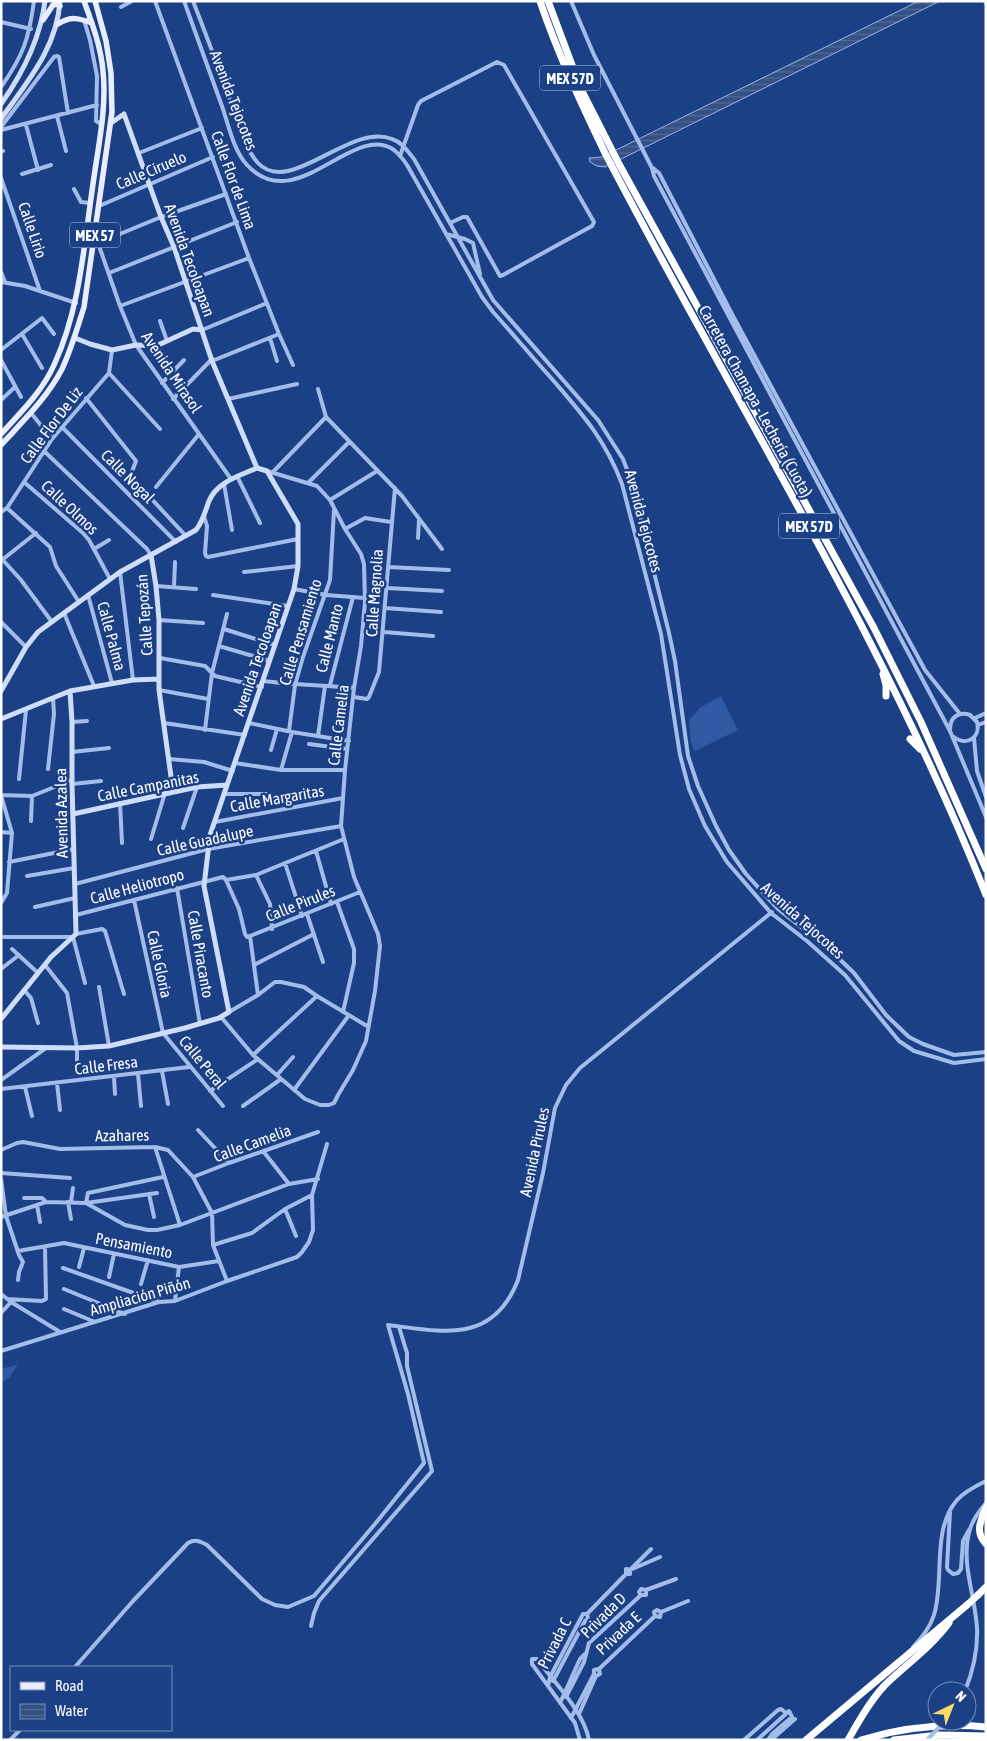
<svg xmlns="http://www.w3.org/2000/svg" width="987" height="1741" font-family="'Asap Condensed',sans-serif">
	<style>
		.green { fill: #2f59a3 }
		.water { fill: url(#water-rules); stroke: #96b7ed }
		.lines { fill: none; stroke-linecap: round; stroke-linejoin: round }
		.stream { stroke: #96b7ed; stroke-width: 1 }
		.street { stroke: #a3bdeb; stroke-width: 4 }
		.secondary { stroke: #cfddf8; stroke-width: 5 }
		.primary { stroke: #e8eeff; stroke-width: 5.5 }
		.highway { stroke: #fff; stroke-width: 7 }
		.street-bridge { stroke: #a3bdeb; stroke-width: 4 }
		.highway-bridge { stroke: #fff; stroke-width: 7 }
		.labels { text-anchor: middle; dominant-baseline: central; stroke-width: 5; stroke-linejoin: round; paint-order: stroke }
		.shield { fill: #1c4085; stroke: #bbc6da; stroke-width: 1 }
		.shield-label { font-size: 15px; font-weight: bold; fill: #fff }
		.street-label { font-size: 16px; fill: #fff; stroke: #1c4085 }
	</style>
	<defs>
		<pattern id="water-rules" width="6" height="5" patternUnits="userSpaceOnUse" patternTransform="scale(1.25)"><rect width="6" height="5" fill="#355083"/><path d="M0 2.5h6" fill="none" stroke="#536a96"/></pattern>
	</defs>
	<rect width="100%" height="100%" fill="#1c4085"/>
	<path class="green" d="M721,696L738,730L695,751L691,743L689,720L701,707Z
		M18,1364L9,1378L1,1382V1369Z"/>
	<path class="water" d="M919,1H940L605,167L597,166L590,162L589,158L602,157Z"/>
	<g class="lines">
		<path class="stream" d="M983,1L986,6"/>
		<path class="street" d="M155,1L249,258L279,334L293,365
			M184,1C197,37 210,73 223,109C229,127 234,151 247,165C296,218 353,121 394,150C399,154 403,159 407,165L482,297L493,312C513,334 532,357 552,379C582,414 605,439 622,484L661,634L680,755L689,789L705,826L727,862L771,913L807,941L845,975L899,1041L914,1051L954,1063L986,1059
			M193,1C207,37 220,72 233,108C240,126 245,149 258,163C290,197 350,122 392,139C402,142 408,152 414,159L493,300L598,420L623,459L632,483L669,633L675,661L688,756L698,786L716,826L729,850L746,874L778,909L829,949L854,973L886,1015L909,1037L923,1044L954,1055L986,1052
			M571,1L594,55L652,168L654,176L950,731L986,817
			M121,7L132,1
			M84,20L90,40L97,76L96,121L101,124
			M1,22L31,29
			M1,87C23,56 29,39 34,1
			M57,116L66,151
			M26,125L38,170
			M1,127L54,57L57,56L59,57L68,113
			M1,130L97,105
			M1,152L3,151
			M139,153L202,128
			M400,156L418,105L421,101L497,62L504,65L594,222L592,226L503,275L500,276L467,217H463L450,223
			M653,168L659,173L733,316L925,670L960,714
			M22,174L51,165
			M1,178L40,291
			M74,189L81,202L90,203
			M99,206L213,157
			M446,234L465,239L473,243L480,274
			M85,242L98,243L161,217L226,194
			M98,243L120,306L136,345L231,479
			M1,272L5,282
			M109,273L237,222
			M1,282L25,286L76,303
			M120,306L249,258
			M160,321L167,341
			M202,330L267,303
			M22,334L42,368
			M270,338L277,361
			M1,350L42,318L54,334
			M1,360L21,397
			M212,361L279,334
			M109,373L160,429
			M162,383L184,360
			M318,389L326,417L402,496L442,549
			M86,398L136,461L131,474L132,478L186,536
			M173,399L212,359
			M228,399L297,384
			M1,400L15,387
			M31,413L52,439
			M62,427L176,542
			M44,451L147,549L151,555
			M273,472L326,417
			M237,476L260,523
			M24,482L83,533L89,540L110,579
			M308,483L349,442
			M224,484L232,530
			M156,487L199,434
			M330,500L377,471
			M7,508L50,547L56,566L79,602
			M1,512L7,508L52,439L109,373L112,350
			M204,516L207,526L205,553L206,556L208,557L298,539
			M345,529L365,518L391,522
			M418,538L419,520
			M94,549L109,540
			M1,558L21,580L52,622
			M2,560L36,533
			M388,567L449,570
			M120,572L133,680
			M244,572L298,566
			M156,586L196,589
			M174,587L175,562
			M387,588L442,591
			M294,589L326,595L365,598
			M88,595L112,683
			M213,595L288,606
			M385,608L441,612
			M64,613L94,686
			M159,620L203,623
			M1,622L26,647
			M224,629L275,645
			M384,632L433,636
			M219,646L270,661
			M160,658L205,666L215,676L262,687
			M263,681C294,685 324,685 354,688
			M330,685L353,597
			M159,690L208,699
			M354,697L367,699L369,697L379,672L395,488
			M975,718L986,713
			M72,722L87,721
			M164,723L245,735
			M249,723L292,732L349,741
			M978,725L986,722
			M950,729C950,717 959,711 970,715L977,722C981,737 967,747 954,737
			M205,730L212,673L227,614
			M289,731L295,685L303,657L330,580L334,510
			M318,736L325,686
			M974,738L977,771L986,797
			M309,744L347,749
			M271,750L277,729
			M72,752L109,748
			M169,759L204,762L233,771
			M235,763L281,770H345
			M48,769L54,714L53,698
			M281,770L292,732
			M19,779L26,710
			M72,784L101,781
			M224,794H267
			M1,795L12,833L7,893L1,903
			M1,795L32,796L72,780
			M120,803L122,843
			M31,821L32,796
			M215,822L343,798
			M183,828L197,787
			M1,832L12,833
			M151,839L165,793
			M316,851L331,904
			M9,862L74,849
			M285,863L302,916
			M256,875L270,904L272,929
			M27,876L74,868
			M226,880L256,875L344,839
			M75,884L208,849L341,826
			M177,888L200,1024
			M134,900L163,1033L223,1106
			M337,902L354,949V963L343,1012
			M35,907L75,898
			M307,914L323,962
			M76,915L223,877L226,880L239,909L245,934L247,937L250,936L258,995
			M76,934L102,929L105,931L124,994
			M250,936L360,892
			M4,937H73L85,983
			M12,949L38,973
			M45,965L67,993L77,1048V1071
			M254,965L314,934
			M1,969L19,955
			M99,987L109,1046
			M24,990L31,998L38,1023
			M229,1012L258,995L275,982H281L304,987L317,996L367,1026
			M221,1017L253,1055L305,1099L320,1105H329L334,1103L338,1095L353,1070L366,1041L375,991L380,946L378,934L354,877L341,826L345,770L354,688L361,646L365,602L364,564L361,554L345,529L330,500L317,486L267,471
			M253,1055L317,996
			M162,1071L168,1104
			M138,1074L141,1106
			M277,1075L293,1057
			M114,1077L115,1094
			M1,1080L46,1048
			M57,1083L60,1110
			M25,1087L32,1116
			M1,1089L189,1067
			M294,1090L349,1015
			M210,1091L258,1059
			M243,1106L281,1079
			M198,1130L229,1163
			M155,1147L180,1225
			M1,1150L17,1143L23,1142L60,1149L155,1147L168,1150L193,1177L212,1213L213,1245L227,1281L175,1301L159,1302L1,1351
			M263,1151L289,1184
			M1,1173L70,1178
			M193,1177L229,1163L318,1132
			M1,1179L6,1216L19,1255L23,1262L19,1272L18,1280
			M157,1193L86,1203L88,1193L163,1177
			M149,1194L154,1217
			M24,1198H42L46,1202
			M68,1202L71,1219
			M71,1202L73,1188
			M37,1205L40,1222
			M285,1209L296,1236
			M1,1217L46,1202L86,1203L125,1225L148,1230H157L180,1225L289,1184L318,1179
			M213,1245L252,1233L285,1209L312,1195
			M18,1251L64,1243L179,1267L219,1261
			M79,1267L84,1248
			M63,1268L159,1302
			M109,1277L114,1254
			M227,1281L297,1257L302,1252L309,1242L313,1230L312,1195L327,1144
			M141,1284L148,1260
			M64,1289L125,1314
			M1,1294L11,1302L60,1332
			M7,1299L42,1301L46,1299L45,1247
			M175,1301L179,1267
			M64,1309L95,1322
			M1,1313L11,1302
			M950,1512L947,1567L948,1570L953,1574L958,1573L961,1569L963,1541L969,1530
			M626,1574H630V1570L651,1549
			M641,1595L639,1592L641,1589L646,1590L676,1579
			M655,1616L654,1612L657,1610L661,1612L688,1601
			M311,1626L314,1613L319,1601L432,1471L407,1366V1353L399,1327
			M913,1647C922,1637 930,1628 934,1615C945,1580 931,1530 957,1500C965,1491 976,1486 986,1481
			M532,1659H537C554,1682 584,1712 589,1740
			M532,1659V1664L575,1723L580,1740
			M75,1667L133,1601L188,1543C195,1539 200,1541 207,1545L262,1599L275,1605L288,1607L314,1596L375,1524L424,1463L408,1394L388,1325C444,1332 493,1344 518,1280L543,1173L555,1108L566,1085L580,1068L772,912
			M553,1681L585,1621L588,1619L587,1614
			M548,1686L550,1677L583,1614H587L626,1574V1569L630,1570L660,1557
			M965,1691C973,1671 978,1650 977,1628C975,1594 960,1562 970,1529C973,1519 980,1510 986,1503
			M566,1697L584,1662L589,1643L641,1595H646V1590
			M560,1703L580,1659L585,1654
			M579,1714L596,1676L600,1674L599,1669
			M571,1718L594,1674V1670L599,1669L655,1616L660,1617L661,1612
			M10,1740L20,1730
			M744,1740L778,1710L781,1709L786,1713
			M757,1740L789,1711L792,1717L772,1734L768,1740
			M771,1740L795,1719"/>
		<path class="secondary" d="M1,104C23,73 40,40 45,1
			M124,114L161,217L174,247L212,361L257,468
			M1,119C27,82 57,48 60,1
			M111,123L124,114
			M75,338L90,344L112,350L136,345L156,346L193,329L202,330
			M151,555L156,586L159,620V690L173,791
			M1,691L26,647L38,632L120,572L196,530C203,521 205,512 209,501C217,482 239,476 257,468
			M1,719L70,691L133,680L159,679
			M73,814L197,787L227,785
			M1,1019L51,957L76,934L72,784V722L70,691
			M1,1047L77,1048L109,1046L185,1028L219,1018L229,1012L204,886L210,835L294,589L298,566V524L267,471L257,468"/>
		<path class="primary" d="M43,20L53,5L58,4L60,6
			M58,24C71,16 78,18 92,23
			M1,434C20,413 42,392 54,365C80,309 84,245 93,184C98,147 107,108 103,71C101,47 92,23 84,1
			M1,445C23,421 47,398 62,369C71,350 77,329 84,307L112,112L111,73L106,41L95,1"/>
		<path class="highway" d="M540,1C558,54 581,103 605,153C733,400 883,635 986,895
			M548,1L581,89L619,164L874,628L921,722L986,869
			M883,674L886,685V696
			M910,739L920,749
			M986,1508C980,1522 975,1532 986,1544
			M978,1595L986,1587
			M806,1740L967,1605
			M848,1740C859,1721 870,1701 885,1685C907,1664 931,1647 949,1623
			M861,1740C901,1728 944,1723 986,1727
			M894,1740L939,1735L986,1736"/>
		<path class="street-bridge" d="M927,1740L945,1721"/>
		<path class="highway-bridge" d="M967,1605L978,1595"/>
	</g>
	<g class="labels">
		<g class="shield">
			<rect x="540" y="65.5" width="60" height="25" rx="4"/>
			<rect x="70" y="222.5" width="50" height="25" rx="4"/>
			<rect x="779" y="513.5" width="60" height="25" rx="4"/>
		</g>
		<g class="shield-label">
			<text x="570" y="78">MEX 57D</text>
			<text x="95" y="235">MEX 57</text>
			<text x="809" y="526">MEX 57D</text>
		</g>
		<g class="street-label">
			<text transform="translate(234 100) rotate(69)">Avenida Tejocotes</text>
			<text transform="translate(151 170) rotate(-23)">Calle Ciruelo</text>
			<text transform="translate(234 180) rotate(70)">Calle Flor de Lima</text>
			<text transform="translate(33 230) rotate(71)">Calle Lirio</text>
			<text transform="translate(190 260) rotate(70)">Avenida Tecoloapan</text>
			<text transform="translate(172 372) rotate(56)">Avenida Mirasol</text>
			<text transform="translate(756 401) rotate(61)">Carretera Chamapa - Lechería (Cuota)</text>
			<text transform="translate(51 425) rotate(-53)">Calle Flor De Liz</text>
			<text transform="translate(128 476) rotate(45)">Calle Nogal</text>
			<text transform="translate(70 507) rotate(43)">Calle Olmos</text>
			<text transform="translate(644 521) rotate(75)">Avenida Tejocotes</text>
			<text transform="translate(374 593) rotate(-86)">Calle Magnolia</text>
			<text transform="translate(144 615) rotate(-94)">Calle Tepozán</text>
			<text transform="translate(300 632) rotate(-73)">Calle Pensamiento</text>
			<text transform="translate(112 636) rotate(75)">Calle Palma</text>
			<text transform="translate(329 638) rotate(-76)">Calle Manto</text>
			<text transform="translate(257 659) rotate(-71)">Avenida Tecoloapan</text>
			<text transform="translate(338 725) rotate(-83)">Calle Camelia</text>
			<text transform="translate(148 786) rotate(-11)">Calle Campanitas</text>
			<text transform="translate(277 798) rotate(-10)">Calle Margaritas</text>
			<text transform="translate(61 813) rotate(-91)">Avenida Azalea</text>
			<text transform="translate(205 840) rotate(-12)">Calle Guadalupe</text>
			<text transform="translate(137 886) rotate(-15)">Calle Heliotropo</text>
			<text transform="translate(300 903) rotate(-22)">Calle Pirules</text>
			<text transform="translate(803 920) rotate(42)">Avenida Tejocotes</text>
			<text transform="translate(201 954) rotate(80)">Calle Piracanto</text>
			<text transform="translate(160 964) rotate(78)">Calle Gloria</text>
			<text transform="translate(203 1062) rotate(50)">Calle Peral</text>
			<text transform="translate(106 1065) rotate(-7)">Calle Fresa</text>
			<text transform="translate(122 1135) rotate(-1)">Azahares</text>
			<text transform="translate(252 1143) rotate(-20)">Calle Camelia</text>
			<text transform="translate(534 1152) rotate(-78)">Avenida Pirules</text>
			<text transform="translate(134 1245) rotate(11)">Pensamiento</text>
			<text transform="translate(140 1296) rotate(-16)">Ampliación Piñón</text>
			<text transform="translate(603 1615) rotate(-45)">Privada D</text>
			<text transform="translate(618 1633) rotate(-43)">Privada E</text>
			<text transform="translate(554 1643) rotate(-63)">Privada C</text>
		</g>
	</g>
	<rect width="987" height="1741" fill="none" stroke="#ffffff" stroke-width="5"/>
	<rect x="10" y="1666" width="162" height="65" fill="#1c4085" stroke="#778cb6"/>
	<rect x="20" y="1682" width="25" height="8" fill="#e8eeff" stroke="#778cb6"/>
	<text x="55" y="1691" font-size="15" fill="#ffffff">Road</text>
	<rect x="20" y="1704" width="25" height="15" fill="url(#water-rules)" stroke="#778cb6"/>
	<text x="55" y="1716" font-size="15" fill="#ffffff">Water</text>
	<g transform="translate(952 1706) rotate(43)"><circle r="24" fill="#1c4085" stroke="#778cb6"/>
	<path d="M0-4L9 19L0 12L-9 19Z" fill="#fcdd60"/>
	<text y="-8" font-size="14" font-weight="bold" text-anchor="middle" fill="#ffffff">N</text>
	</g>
</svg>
